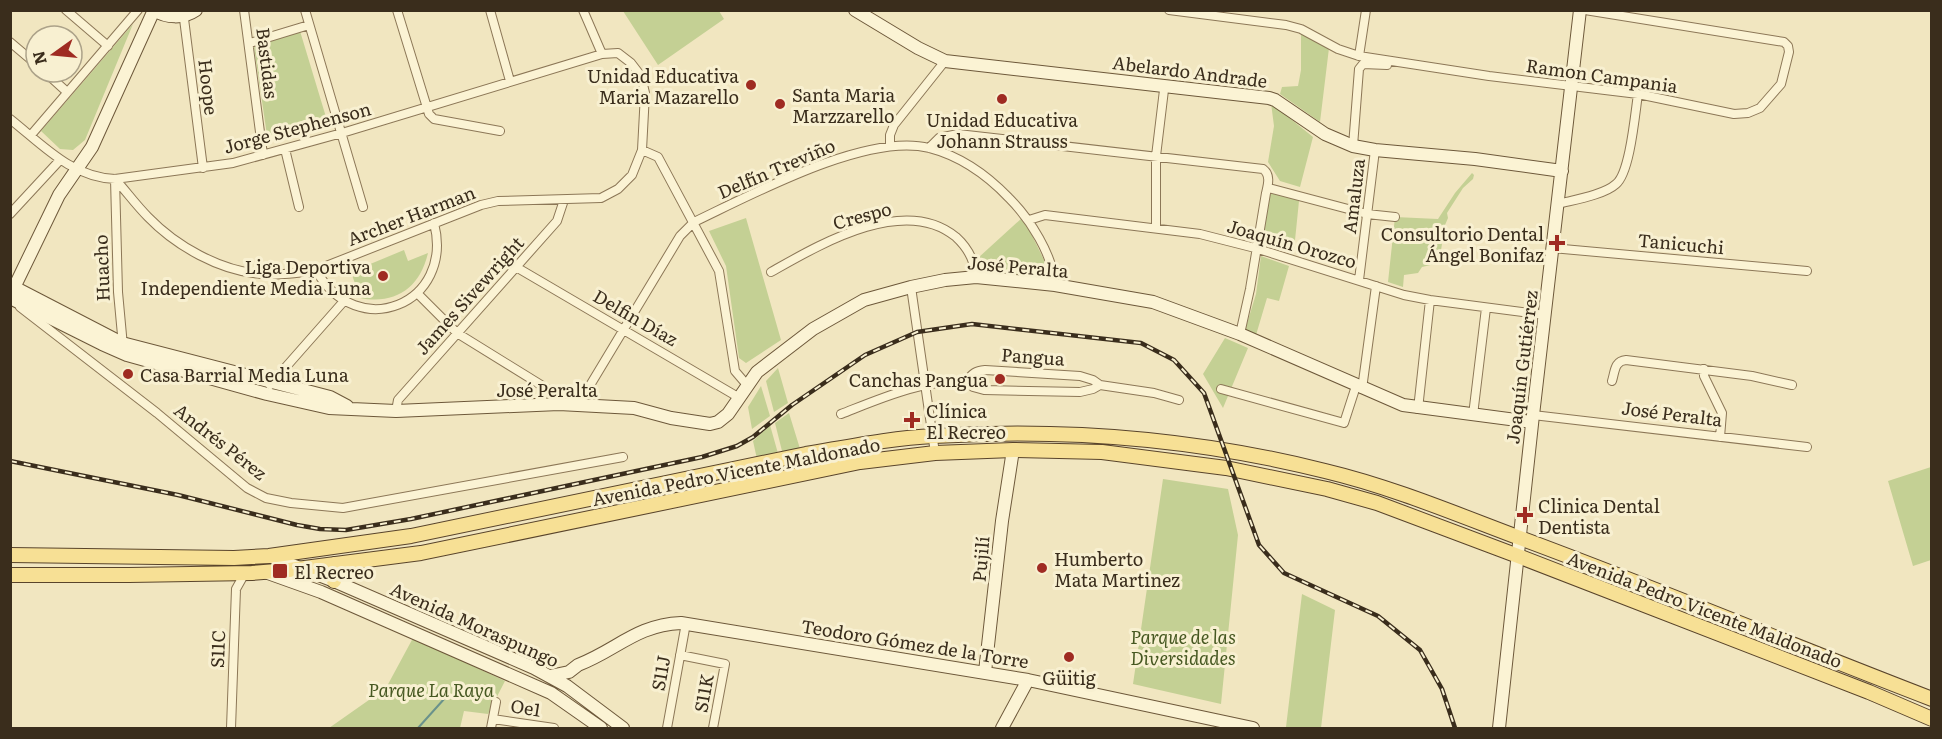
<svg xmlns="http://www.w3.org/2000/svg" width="1942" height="739" font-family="Literata,serif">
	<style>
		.green { fill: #c4d094 }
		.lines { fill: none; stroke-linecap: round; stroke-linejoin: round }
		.stream { stroke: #6a928b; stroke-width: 2 }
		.street-casing { stroke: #8c7757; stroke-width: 10 }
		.secondary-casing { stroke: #6d583a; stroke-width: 14 }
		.primary-casing { stroke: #59442b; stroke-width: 16 }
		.street { stroke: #fbf3d4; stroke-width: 8 }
		.secondary { stroke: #fbf3d4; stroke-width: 12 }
		.primary { stroke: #f7e095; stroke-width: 14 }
		.rail-casing { stroke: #3a2d1c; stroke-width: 4.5 }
		.rail { stroke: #f8f0d1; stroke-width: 2; stroke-dasharray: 7; stroke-linecap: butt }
		.poi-dot { fill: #9f2b22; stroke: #f8f0d1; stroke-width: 2 }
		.labels { text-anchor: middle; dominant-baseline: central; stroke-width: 6; stroke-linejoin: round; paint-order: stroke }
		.street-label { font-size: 18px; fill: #3a2d1c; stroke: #f8f0d1 }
		.poi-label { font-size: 18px; fill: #3a2d1c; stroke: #f8f0d1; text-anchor: start }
		.park-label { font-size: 18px; font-style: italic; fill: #465821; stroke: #f8f0d1 }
	</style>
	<rect width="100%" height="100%" fill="#f1e6c0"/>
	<path class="green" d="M623,11H719L724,19L658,65Z
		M133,24L85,140L73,150L60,149L41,131Z
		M300,31L329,127L268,142L254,47Z
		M1301,32L1329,48L1320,122L1280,94L1282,87L1298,86L1301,70Z
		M1271,103L1313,137L1300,187L1280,181L1268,162L1274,126Z
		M1472,173L1474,175L1473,179L1463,188L1447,213L1448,218L1445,225L1439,263L1422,267L1418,273L1404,275L1403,287L1388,282L1395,217L1438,219L1455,193Z
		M1274,191L1299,201L1294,250L1262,242L1270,195Z
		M1023,217L1044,260L1046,269L1040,277L1033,280L992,275L978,258Z
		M746,218L781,340L746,363L739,358L726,266L709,231Z
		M404,250L408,261L428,253C420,288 395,305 360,298L351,272Z
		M1261,256L1289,266L1279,301L1267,298L1256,335L1245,330L1256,294Z
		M1225,338L1248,348L1223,408L1203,374Z
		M778,368L788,403L774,412L766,381Z
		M761,386L770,416L752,429L748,407Z
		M789,413L801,452L783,455L775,423Z
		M770,425L779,457L757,459L753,441Z
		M1931,467V560L1913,566L1888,481Z
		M1163,479L1228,489L1238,535L1221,704L1133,684Z
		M1302,594L1335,610L1321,728L1286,727Z
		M413,638L505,681L488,714L464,711L460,728H329L386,688Z"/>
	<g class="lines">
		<path class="stream" d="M418,728L445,698"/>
		<g class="street-casing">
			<path id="street" d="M66,10L108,46
				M244,10L263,155
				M305,10L363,207
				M397,10L429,114L434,119L500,131
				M490,10L510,81
				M583,10L602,54
				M1169,10L1286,25L1301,29L1338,49L1359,56L1489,76L1638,94L1734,114L1748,113L1760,108L1781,84L1789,52L1788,46L1784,42L1585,10
				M183,11L203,168
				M10,42L36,64
				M250,43L309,25
				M1359,56L1366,10
				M45,72L67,92
				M10,119C43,145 71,177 115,179L233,163L342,133L602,54L618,53L631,63L641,76L645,93L642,150L632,175L618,189L601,198L498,201L481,205L316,270C298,273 279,276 261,274C220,271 176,246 148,217C136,205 126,191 115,179
				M31,135L138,10
				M890,146V135L894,125L945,61
				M1353,146L1359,69L1363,64L1387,65
				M929,148L939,138L958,134L1263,169C1271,175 1268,185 1266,193L1250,289L1240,334
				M285,149L299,207
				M642,150L658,157L719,271L735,371L747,385
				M115,179L118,292L123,346
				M1269,188L1367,214L1395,217
				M1558,204C1573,200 1604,195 1616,184C1630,173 1635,114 1638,94
				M10,214L60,160
				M1029,220L1045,215L1200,234L1255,248L1404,295L1430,300L1545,315
				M1156,228V156L1164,90
				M1552,248L1807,271
				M516,267L738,397
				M316,270C357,344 455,304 434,223
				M771,272C819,245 904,194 956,237C968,248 975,262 976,277
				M1359,280L1375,150
				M911,287L935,453
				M417,293L457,333L554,393L558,398L559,404
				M20,307L157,413L247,488L266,498L291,503L343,508L623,457
				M1704,369V376L1722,413L1720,437
				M967,381C972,373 976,371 985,370L1080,376L1093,380L1100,385L1154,393L1179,400
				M1612,381C1615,372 1614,361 1626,360L1752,376L1792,385
				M270,385L344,301
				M1221,389L1344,423L1356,386
				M1362,389L1376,286
				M581,405L583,397L680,236L694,222C751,195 867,132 929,148C960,156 988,176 1009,198C1030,219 1053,255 1055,285
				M1418,409L1430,300
				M396,411L398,400L557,221L564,200
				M841,414C882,398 922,380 967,381L973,387L984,390L1080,392L1093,389L1100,385
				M1473,415L1486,308
				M1533,415L1807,447
				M680,655L725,664L713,728
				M493,719L554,728
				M231,728L236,589L245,573
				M491,728L496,702
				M667,728L686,623"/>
		</g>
		<g class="secondary-casing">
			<path id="secondary" d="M153,10C167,18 183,19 196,10
				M855,10L918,48L945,61L1269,98L1275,100L1325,134L1353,146L1375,150L1475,159L1562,171
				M10,285L122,343L330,397L347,406
				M11,294L59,195L92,147L154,10
				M10,298L102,344L127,355L267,394L329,408L396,411L559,404L634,408L671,418L710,424L718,422L728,414L757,372L813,329L864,300L911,287L945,280L976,277L1055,285L1153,302L1240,334L1403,405L1532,422
				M269,556L334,581L534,668L567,686L623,728
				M265,572L321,592L551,693L601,728
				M985,672L1002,521L1013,450
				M550,676L569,672L578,665C617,650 636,625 681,623L1028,680L1253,728
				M1002,728L1028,680
				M1499,728L1533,415L1580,10"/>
		</g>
		<g class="primary-casing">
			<path id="primary" d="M10,555L234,558L269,556L411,536L806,454C848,447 891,438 934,436C1065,428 1198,439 1325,471C1392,487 1456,514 1520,538C1658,589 1794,646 1932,699
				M334,564L332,573L334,581
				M10,575H129L252,573L289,570L421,553L860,462L935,453L1013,450L1102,452L1226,468L1327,489L1377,503L1518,556L1869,692L1932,719"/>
		</g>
		<use href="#street" class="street"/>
		<use href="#secondary" class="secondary"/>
		<use href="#primary" class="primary"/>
		<g class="rail-casing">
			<path id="rail" d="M10,461L178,495L297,525L320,529L346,530L411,519L702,457L737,446L753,437L792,405L865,355L917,332L972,324L1141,343L1174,360L1204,393L1259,545L1284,573L1378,616L1420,650L1442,689L1455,728"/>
		</g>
		<use href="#rail" class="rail"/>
	</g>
	<g class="poi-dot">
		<circle cx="751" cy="85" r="6"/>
		<circle cx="1002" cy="99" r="6"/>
		<circle cx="780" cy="104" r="6"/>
		<path d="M1554 234h6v6h6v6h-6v6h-6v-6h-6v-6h6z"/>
		<circle cx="383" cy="276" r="6"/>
		<circle cx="128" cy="374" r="6"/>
		<circle cx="1000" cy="379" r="6"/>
		<path d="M909 411h6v6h6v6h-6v6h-6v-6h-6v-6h6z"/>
		<path d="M1522 506h6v6h6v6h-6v6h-6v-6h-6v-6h6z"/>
		<circle cx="1042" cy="568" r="6"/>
		<rect x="272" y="563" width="16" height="16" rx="3"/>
		<circle cx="1069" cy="657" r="6"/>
	</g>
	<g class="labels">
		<g class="street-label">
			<text transform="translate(268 63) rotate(83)">Bastidas</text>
			<text transform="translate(1190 71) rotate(7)">Abelardo Andrade</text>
			<text transform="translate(1602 75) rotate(8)">Ramon Campania</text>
			<text transform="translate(209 87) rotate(83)">Hoope</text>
			<text transform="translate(297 127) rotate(-15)">Jorge Stephenson</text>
			<text transform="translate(776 168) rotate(-23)">Delfín Treviño</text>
			<text transform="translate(1353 196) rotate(-83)">Amaluza</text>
			<text transform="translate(411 215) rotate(-21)">Archer Harman</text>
			<text transform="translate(862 215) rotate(-15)">Crespo</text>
			<text transform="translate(1292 243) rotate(16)">Joaquín Orozco</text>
			<text transform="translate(1681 243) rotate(5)">Tanicuchi</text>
			<text transform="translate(1018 266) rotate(5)">José Peralta</text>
			<text transform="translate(101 268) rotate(-92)">Huacho</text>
			<text transform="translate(469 295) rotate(-48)">James Sivewright</text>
			<text transform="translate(636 317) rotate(30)">Delfin Díaz</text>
			<text transform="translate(1033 356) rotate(4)">Pangua</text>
			<text transform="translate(1521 367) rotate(-83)">Joaquín Gutiérrez</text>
			<text x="547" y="389">José Peralta</text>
			<text transform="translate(1672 413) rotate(7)">José Peralta</text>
			<text transform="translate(221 441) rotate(38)">Andrés Pérez</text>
			<text transform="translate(736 471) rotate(-11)">Avenida Pedro Vicente Maldonado</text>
			<text transform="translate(980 559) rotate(-85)">Pujilí</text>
			<text transform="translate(1705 609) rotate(21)">Avenida Pedro Vicente Maldonado</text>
			<text transform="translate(475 624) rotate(24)">Avenida Moraspungo</text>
			<text transform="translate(915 643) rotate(9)">Teodoro Gómez de la Torre</text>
			<text transform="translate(217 649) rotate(-88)">S11C</text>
			<text transform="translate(660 673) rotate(-80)">S11J</text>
			<text transform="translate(703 693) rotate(-80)">S11K</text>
			<text transform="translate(526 707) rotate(9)">Oe1</text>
		</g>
		<g class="poi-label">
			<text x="739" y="75" text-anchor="end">Unidad Educativa<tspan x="739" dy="21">Maria Mazarello</tspan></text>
			<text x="792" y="94">Santa Maria<tspan x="792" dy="21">Marzzarello</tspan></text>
			<text x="1002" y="119" text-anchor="middle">Unidad Educativa<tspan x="1002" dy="21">Johann Strauss</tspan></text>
			<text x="1544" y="233" text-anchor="end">Consultorio Dental<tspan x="1544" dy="21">Ángel Bonifaz</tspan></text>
			<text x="371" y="266" text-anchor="end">Liga Deportiva<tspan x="371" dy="21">Independiente Media Luna</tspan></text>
			<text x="140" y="374">Casa Barrial Media Luna</text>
			<text x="988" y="379" text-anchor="end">Canchas Pangua</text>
			<text x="926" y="410">Clínica<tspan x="926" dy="21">El Recreo</tspan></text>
			<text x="1538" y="505">Clinica Dental<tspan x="1538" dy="21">Dentista</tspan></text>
			<text x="1054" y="558">Humberto<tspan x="1054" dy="21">Mata Martinez</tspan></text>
			<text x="294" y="571">El Recreo</text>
			<text x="1069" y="677" text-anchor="middle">Güitig</text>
		</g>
		<g class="park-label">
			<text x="1183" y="636">Parque de las<tspan x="1183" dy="21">Diversidades</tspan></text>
			<text x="431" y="689">Parque La Raya</text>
		</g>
	</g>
	<rect width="1942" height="739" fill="none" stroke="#3a2d1c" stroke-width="24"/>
	<g transform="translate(54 54) rotate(255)"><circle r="28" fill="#f8f0d1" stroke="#aca289" stroke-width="1.5"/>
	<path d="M0-4.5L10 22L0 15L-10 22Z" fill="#9f2b22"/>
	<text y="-9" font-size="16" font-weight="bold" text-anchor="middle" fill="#3a2d1c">N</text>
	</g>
</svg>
